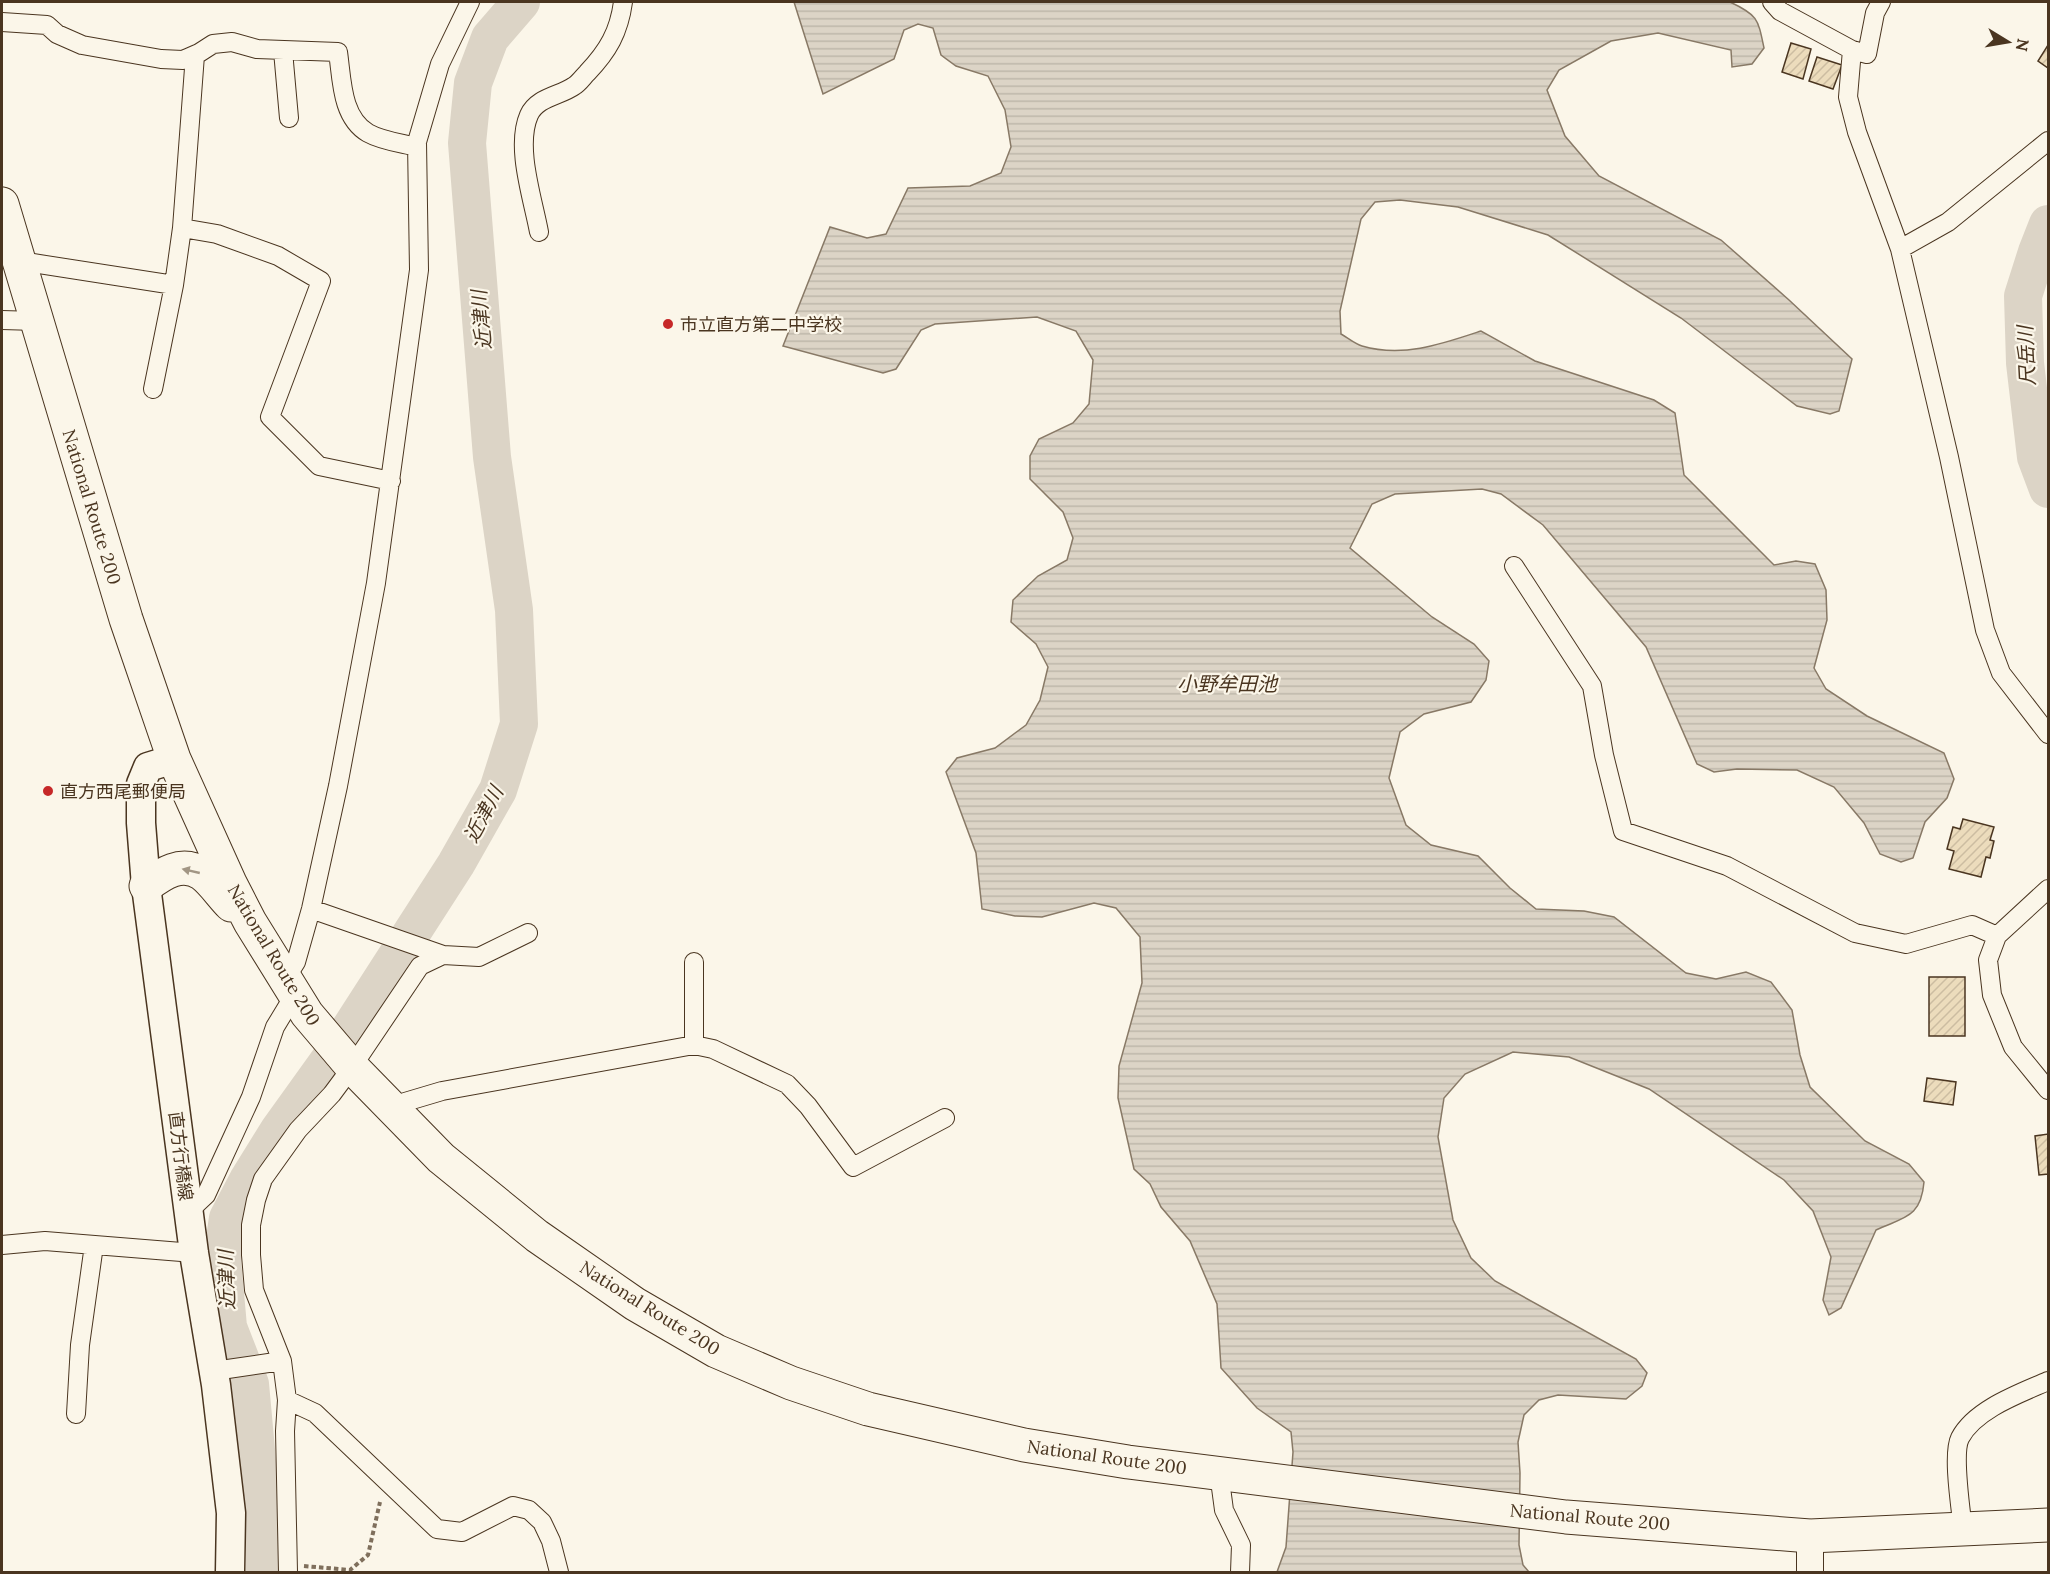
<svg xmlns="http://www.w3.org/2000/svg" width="2050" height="1574" font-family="Lora,'Noto Sans JP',serif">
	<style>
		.water { fill: url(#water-rules); stroke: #887966; stroke-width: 1.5 }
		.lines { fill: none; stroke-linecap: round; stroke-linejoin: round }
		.river { stroke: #dcd4c6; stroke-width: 38 }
		.building { fill: url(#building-hatch); stroke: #4a3520; stroke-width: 1.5 }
		.street-casing { stroke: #4a3520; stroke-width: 20 }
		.secondary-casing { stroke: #4a3520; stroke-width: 28 }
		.primary-casing { stroke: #4a3520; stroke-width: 31 }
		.highway-casing { stroke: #4a3520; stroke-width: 35 }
		.path { stroke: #7f6f5c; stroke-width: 4; stroke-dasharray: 4.5 3; stroke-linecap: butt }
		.street { stroke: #fbf6e9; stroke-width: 18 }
		.secondary { stroke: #fbf6e9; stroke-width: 26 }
		.primary { stroke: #fbf6e9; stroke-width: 28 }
		.highway { stroke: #fbf6e9; stroke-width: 33 }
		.oneway { fill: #a29684 }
		.poi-dot { fill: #c62828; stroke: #fbf6e9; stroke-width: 2 }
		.labels { text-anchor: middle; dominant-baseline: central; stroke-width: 4.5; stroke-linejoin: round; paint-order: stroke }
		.poi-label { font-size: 18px; fill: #4a3520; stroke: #fbf6e9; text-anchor: start }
		.street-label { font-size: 18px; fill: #4a3520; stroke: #fbf6e9 }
		.water-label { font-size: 20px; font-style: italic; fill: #4a3520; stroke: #fbf6e9 }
	</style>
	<defs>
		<pattern id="water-rules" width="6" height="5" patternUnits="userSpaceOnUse" patternTransform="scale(1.5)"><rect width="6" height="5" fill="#dcd4c6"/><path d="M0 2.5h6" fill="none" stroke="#beb7aa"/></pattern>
		<pattern id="building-hatch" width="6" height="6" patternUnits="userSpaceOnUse" patternTransform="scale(1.5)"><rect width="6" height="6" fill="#ecdcbc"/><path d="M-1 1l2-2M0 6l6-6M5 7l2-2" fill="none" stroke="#ccbda1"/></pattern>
	</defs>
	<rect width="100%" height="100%" fill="#fbf6e9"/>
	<path class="water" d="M794,2H1730C1758,15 1758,19 1764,48L1752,64L1732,67L1731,50L1658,33L1611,41L1559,70L1547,90L1565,136L1599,176L1721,240L1789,300L1852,359L1839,411L1830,414L1797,406L1681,318L1548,235L1458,207L1400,200L1375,202L1361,219L1340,311L1341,334C1348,338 1355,344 1362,346C1403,358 1442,344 1481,331L1535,361L1654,400L1675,413L1684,475L1774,565L1796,561L1815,564L1826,590L1827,620L1814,668L1826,689L1867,716L1944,753L1954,779L1947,798L1925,822L1913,858L1901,862L1880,854L1864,823L1834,787L1797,770L1737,769L1714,772L1697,764L1646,647L1543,525L1501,494L1482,489L1395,494L1372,504L1350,548L1432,617L1474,644L1489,661L1486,680L1471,702L1424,714L1400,732L1389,778L1406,825L1431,845L1478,856L1510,888L1536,909L1584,911L1614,917L1686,973L1716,979L1746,972L1771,982L1792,1010L1800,1055L1810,1087L1865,1141L1909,1164L1924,1182C1921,1218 1904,1217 1876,1230L1841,1308L1829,1315L1823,1300L1831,1257L1813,1211L1784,1180L1649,1089L1569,1057L1513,1052L1465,1074L1444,1098L1438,1137L1453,1220L1471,1258L1495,1281L1636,1359L1647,1373L1642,1386L1626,1399L1558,1395L1539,1400L1524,1415L1518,1442L1520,1473L1519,1545L1523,1565L1529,1572H1277L1286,1547L1293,1452L1291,1432L1257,1408L1221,1368L1217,1304L1190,1241L1161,1207L1150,1184L1134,1169L1118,1098L1119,1066L1142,983L1140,937L1116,908L1094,903L1042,917L1015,916L982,909L976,853L946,772L957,758L995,748L1026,725L1040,700L1048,667L1036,644L1011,622L1013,600L1038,576L1067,560L1073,538L1063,512L1030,479V456L1039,439L1073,423L1089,404L1093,360L1076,331L1037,317L935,324L921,330L896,369L883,373L783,346L830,227L867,238L886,234L908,188L970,186L1001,173L1011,147L1005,110L988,76L956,66L941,55L933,28L918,24L904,30L894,59L823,94Z"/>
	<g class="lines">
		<path class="river" d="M2048,224L2037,252L2023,296L2025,363L2036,457L2048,489
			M265,1572V1549L250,1384L228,1327L222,1260L228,1218L248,1180L279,1130L335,1052L456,864L498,790L519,724L514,610L492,457L467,143L473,83L490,38L521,2"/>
	</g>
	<path class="building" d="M1791,43L1811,49L1803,79L1782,72Z
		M2048,45V68L2038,61Z
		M1817,57L1842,65L1833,89L1809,81Z
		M1963,819L1994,827L1990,840L1994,841L1990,858L1986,857L1981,877L1949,869L1954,851L1947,849L1953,827L1960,829Z
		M1929,977H1965V1036H1929Z
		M1927,1078L1956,1082L1953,1105L1924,1101Z
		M2048,1134V1174L2039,1175L2035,1136Z"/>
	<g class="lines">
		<g class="street-casing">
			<path id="street" d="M1772,2L1780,11L1852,50L1867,54L1875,13L1881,2
				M2,22L47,25L57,34L82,45L161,59L183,60L199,53L213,44L232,42L257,49L338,52C342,79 341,117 368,133C382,141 401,143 417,147
				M1852,50L1848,97L1857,132L1900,249L1949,457L1985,630L2001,673L2048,734
				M283,51L289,118
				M182,228L195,55
				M539,232C533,199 515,147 529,115C537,97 560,96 574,86C579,83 583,77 587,73C608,51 619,32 623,2
				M1900,249L1948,222L2048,141
				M20,261L174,285
				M2,320L36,321
				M153,389L174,285L182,228L217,234L278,256L321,281L270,417L319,466L391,481
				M1514,566L1592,686L1604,755L1623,831L1727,866L1855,933L1906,944L1972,925L1997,936
				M2048,889L1997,936L1988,960L1992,995L2013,1047L2048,1090
				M311,909L443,955
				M284,975L291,970L296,962L311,909L338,786L376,583L419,270L417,142L440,64L470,2
				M694,1045V962
				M398,1114L405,1102L442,1091L694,1045L713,1049L787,1084L808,1106L853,1167L945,1118
				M188,1212L206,1195L251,1097L275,1027L295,994
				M2,1245L45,1241L194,1253
				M214,1371L282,1361
				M287,1400L315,1413L437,1529L462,1532L513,1506L529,1510L542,1522L551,1541L559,1572
				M76,1414L80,1345L94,1245
				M1219,1473L1224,1510L1241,1545L1240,1572
				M1963,1530C1961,1510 1952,1454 1960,1438C1975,1409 2021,1393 2048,1381
				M288,1572L285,1431L287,1400L282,1361L254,1290L251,1255V1225L256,1200L263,1179L298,1130L332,1094L352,1067L420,966L443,955L479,957L528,933"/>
		</g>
		<g class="secondary-casing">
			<path id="secondary" d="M1810,1572V1536"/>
		</g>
		<g class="primary-casing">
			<path id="primary" d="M174,759L148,767L141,784V823L146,886L194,1253L216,1385L231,1513L230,1572"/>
		</g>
		<g class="highway-casing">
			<path id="highway" d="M2,204L126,619L174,759L230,883L250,922L307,1014L352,1067L441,1158L537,1236L635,1304L716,1351L791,1383L868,1409L1024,1445L1128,1462L1566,1517L1810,1536L2048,1525
				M146,886C162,874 182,860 202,874C212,881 221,895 231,905"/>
		</g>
		<path class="path" d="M304,1566L350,1570L368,1555L380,1502"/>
		<use href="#street" class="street"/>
		<use href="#secondary" class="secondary"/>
		<use href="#primary" class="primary"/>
		<use href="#highway" class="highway"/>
	</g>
	<defs><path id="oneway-solid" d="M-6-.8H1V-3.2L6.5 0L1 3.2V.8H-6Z" transform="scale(1.5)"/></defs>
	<use class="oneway" href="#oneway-solid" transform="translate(191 871) rotate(-167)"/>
	<g class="poi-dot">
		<circle cx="668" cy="324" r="6"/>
		<circle cx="48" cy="791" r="6"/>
	</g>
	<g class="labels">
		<g class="poi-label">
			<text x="680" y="324">市立直方第二中学校</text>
			<text x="60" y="791">直方西尾郵便局</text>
		</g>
		<g class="street-label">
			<text transform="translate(92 507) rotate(73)">National Route 200</text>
			<text transform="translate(274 955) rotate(59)">National Route 200</text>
			<text transform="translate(181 1156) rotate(83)">直方行橋線</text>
			<text transform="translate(650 1308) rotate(32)">National Route 200</text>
			<text transform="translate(1107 1457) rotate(8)">National Route 200</text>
			<text transform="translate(1590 1517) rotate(5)">National Route 200</text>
		</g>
		<g class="water-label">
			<text transform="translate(481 320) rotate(-95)">近津川</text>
			<text transform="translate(2026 356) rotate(-93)">尺岳川</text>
			<text x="1227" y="683">小野牟田池</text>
			<text transform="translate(483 814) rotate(-62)">近津川</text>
			<text transform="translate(226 1280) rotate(-92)">近津川</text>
		</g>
	</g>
	<rect width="2050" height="1574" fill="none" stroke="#4a3520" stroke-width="6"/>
	<g transform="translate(2008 42) rotate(101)" stroke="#fbf6e9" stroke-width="4.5" paint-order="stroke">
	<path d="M0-4.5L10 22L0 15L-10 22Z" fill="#4a3520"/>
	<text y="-9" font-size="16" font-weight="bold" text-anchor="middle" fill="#4a3520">N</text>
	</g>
</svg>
